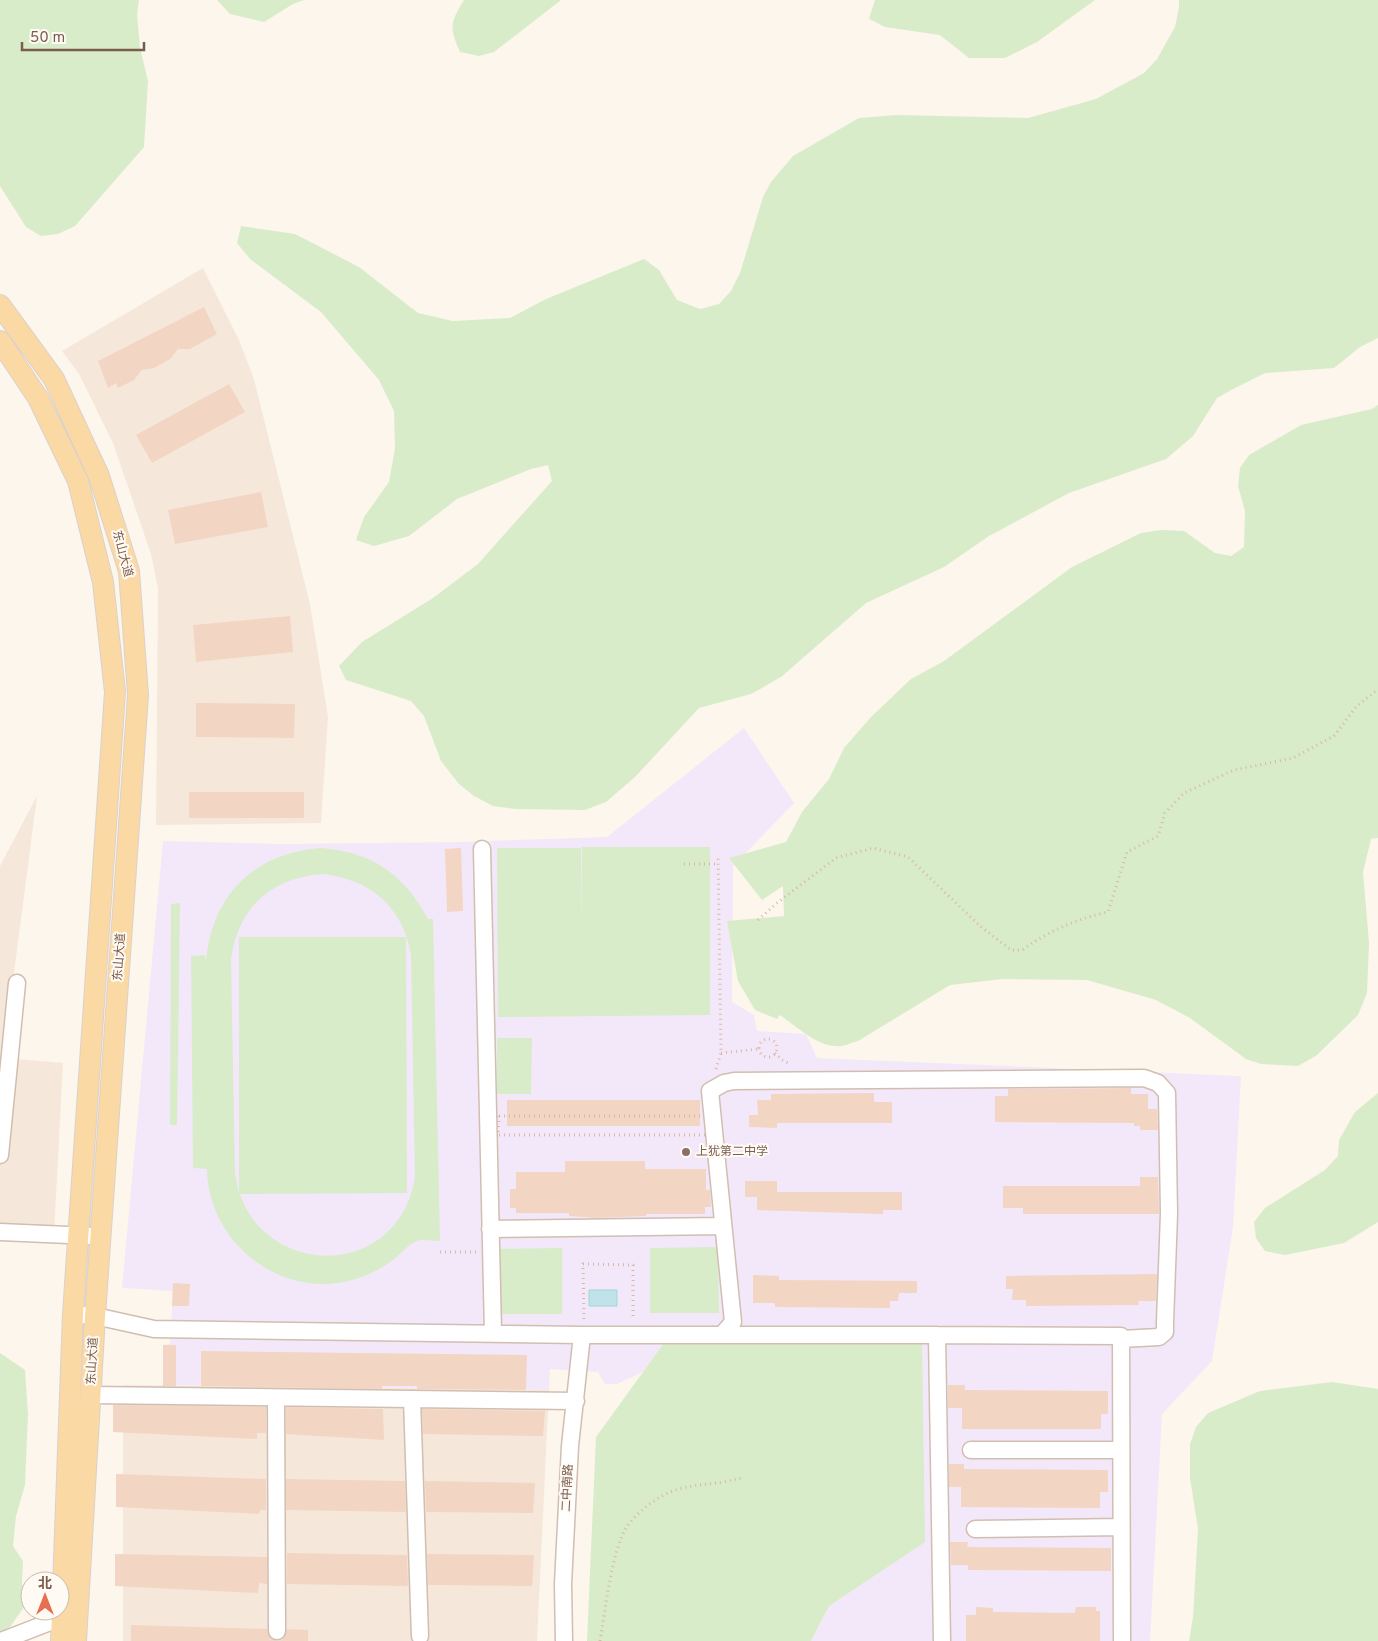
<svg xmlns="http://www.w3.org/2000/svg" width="1378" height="1641" font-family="Overpass,'Noto Sans SC',sans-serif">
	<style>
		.residential { fill: #f5e8da }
		.education { fill: #f3e8fa }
		.green { fill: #d8ecc9; fill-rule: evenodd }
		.water { fill: #bfe3e8; stroke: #a5d3da }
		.building { fill: #f3d5c3 }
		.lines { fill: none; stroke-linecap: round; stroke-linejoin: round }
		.minor-casing { stroke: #d1beb0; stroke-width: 19 }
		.major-casing { stroke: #dad1cd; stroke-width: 22 }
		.path { stroke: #d9b8a5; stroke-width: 3; stroke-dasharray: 1 4; stroke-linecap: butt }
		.minor { stroke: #fff; stroke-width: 16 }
		.major { stroke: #fbd9a5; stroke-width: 20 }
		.education-dot { fill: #8d6e63; stroke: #fffaf3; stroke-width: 2 }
		.labels { text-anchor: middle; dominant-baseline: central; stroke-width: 4; stroke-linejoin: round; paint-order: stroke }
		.street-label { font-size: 12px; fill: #7a5c4d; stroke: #fffaf3 }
		.education-label { font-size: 12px; fill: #785e54; stroke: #fffaf3; text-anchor: start }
	</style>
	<rect width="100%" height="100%" fill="#fdf6ec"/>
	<path class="residential" d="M203,268L239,340L254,379L310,604L328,717L321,823L156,825L158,588L151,554L113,443L79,374L62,351Z
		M37,796L3,1058L63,1063L54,1234L0,1232V866Z
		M123,1385L549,1390L537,1641H123Z"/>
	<path class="education" d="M744,728L794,803L733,866L732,1002L754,1015L757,1031L806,1034L817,1058L1241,1076L1233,1227L1212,1361L1162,1414L1150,1641H811L829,1606L924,1542L664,1343L643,1372L617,1384H605L598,1372L550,1369L549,1390L163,1385V1345L170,1344L173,1291L122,1288L163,841L283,844L460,842L607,837Z"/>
	<path class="green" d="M0,0H139L137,14L140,48L148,81L144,147L75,226L58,234L41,236L26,227L0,186Z
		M217,0H304L293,4L264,22L230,14Z
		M464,0H561L494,52L479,56L460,52C449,27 450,23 464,0Z
		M875,0H1095L1037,42L1005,58H969L940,35L885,27L869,19Z
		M1179,0H1378V338L1360,347L1334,368L1265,373L1231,390L1217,398L1193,436L1166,459L1069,493L989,536L944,567L866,603L781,677L751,694L699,708L635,777L606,802L585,810L515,809L493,806L474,796L459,784L441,761L424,716L411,701L346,680L339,666L362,642L433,598L478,564L552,481L548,465L531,469L457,499L409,536L374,546L356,540L364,517L389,482L395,448L394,411L379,380L321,312L250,259L237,243L241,226L295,234L359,267L418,313L453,321L510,318L546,299L644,259L659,270L677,300L700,309L719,304L731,291L740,273L763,197L771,182L793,156L859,118L896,115L1028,118L1096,99L1144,73L1157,59L1175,27L1179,7Z
		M1378,405V838L1371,839L1363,872L1369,943L1367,993L1358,1015L1317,1055L1298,1066L1261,1064L1246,1059L1190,1018L1156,1000L1087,980L1003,979L950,985L858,1041C853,1042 847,1045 842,1046C820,1049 797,1027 780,1015L777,1019L755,1010L738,981L727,921L784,916L783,886L762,900L729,858L786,842L802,812L829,779L844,748L871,717L911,679L944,661L1072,567L1141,533L1161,530L1184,531L1215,553L1231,556L1244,547L1245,511L1238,486L1240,468L1249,455L1301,425L1372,409Z
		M582,847H710V1015L498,1017L497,848H581L582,932Z
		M321,848C372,852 404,874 428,919H433L440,1241C433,1241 423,1239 417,1241C408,1244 400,1255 393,1260C381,1269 367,1276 352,1280C280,1300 208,1242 207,1169L193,1168L191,956L205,955L206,961C212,895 254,853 321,848ZM323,874C371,880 402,906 411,954L415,1177C412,1195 406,1211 394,1225C349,1278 261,1259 240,1194L407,1193L406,937H239V1193L235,1173L231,960C237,908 272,877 323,874Z
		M180,903L177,1125H170L171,904Z
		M497,1038H532L531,1094H497Z
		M1378,1093V1222L1344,1243L1285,1255L1265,1251L1256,1238L1254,1222L1265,1208L1325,1170L1338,1156L1339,1140L1355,1112Z
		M718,1247L719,1313H650V1248Z
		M562,1248V1314H494L493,1249Z
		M922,1342L925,1542L829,1606L811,1641H587L596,1437L664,1343Z
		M0,1353L25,1370L28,1414L25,1485L16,1516L13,1546L23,1561L22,1582L24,1607L10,1627L0,1633Z
		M1332,1382L1378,1389V1641H1189L1193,1617L1198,1529L1190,1478V1444L1196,1427L1208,1413L1260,1391Z"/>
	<path class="water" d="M589,1290H617V1306H589Z"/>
	<path class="building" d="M204,307L217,334L190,349H178L170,359L154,368L142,370L134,380L118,388L116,383L108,388L98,361Z
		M229,384L245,412L152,463L136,435Z
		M261,492L268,527L175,544L168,510Z
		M290,616L293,652L196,662L193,625Z
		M196,703L295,704L294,738L196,737Z
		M189,792H304V818H189Z
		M461,848L463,911L447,912L445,849Z
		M1131,1088V1094H1148V1109H1157L1158,1130H1140V1126H1134V1123L995,1122V1096H1008V1089Z
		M874,1093V1102H892V1123H777V1128L749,1127V1115H758L757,1100H771V1094Z
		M507,1100H700V1126H507Z
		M565,1161H645V1169H706V1190H710L711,1207H705V1214H646V1216L597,1218L569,1216V1213H516V1208H510V1189H516V1172H565Z
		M1140,1177H1158L1159,1214H1023V1208H1003V1186H1140Z
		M745,1181H777V1192H902V1210H883V1214L757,1210V1197H745Z
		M1157,1274L1156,1301H1138L1139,1305L1026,1306V1300H1012L1013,1289H1006V1276Z
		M753,1275L779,1276V1280L917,1281V1293H899L898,1301H890V1308L775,1307V1303H753Z
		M173,1283L190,1284L189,1306H172Z
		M163,1345H176V1386H163Z
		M201,1351L527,1355L526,1390L417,1389V1386H382V1389L201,1386Z
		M948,1385H965V1390L1108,1391V1414H1101V1429H962V1408H948Z
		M113,1405L266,1407V1433H257V1439L113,1432Z
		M286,1407L383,1409L384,1440L286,1434Z
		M422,1409L545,1411L543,1436L423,1434Z
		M949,1464H964V1469L1108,1470V1492H1100V1508L961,1507V1487H949Z
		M116,1474L266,1479V1510H260L259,1514L116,1507Z
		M286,1479L405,1481L406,1512L286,1510Z
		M425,1481L535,1483L533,1513L426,1512Z
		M950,1542H968L967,1547L1111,1548V1571L968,1570V1565H951Z
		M287,1553L407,1555L408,1585L406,1586L287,1584Z
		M115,1554L267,1557V1584L259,1583L258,1593L115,1586Z
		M427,1554L534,1555L532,1586L428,1585Z
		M976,1607L993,1608V1612L1075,1613L1076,1607H1096V1611H1100V1641H966V1615H976Z
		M131,1625L267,1629L269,1636L277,1641L282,1640L285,1636L287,1629L308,1630V1641H131Z"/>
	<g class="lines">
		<g class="minor-casing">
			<path id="minor" d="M482,849L493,1333
				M0,1155L17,983
				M490,1229L723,1226
				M0,1232L91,1236
				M73,1314L95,1316L154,1329L582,1335H937L1121,1336V1339
				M722,1335L733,1322L710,1091L724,1083L734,1081L1144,1078L1158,1083L1167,1093L1169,1214L1165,1322V1332L1159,1337L1121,1339L1122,1641
				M937,1335L942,1641
				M91,1395L576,1401
				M276,1398L277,1631
				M412,1399L420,1636
				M971,1450H1121
				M975,1529L1121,1527
				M1,1641L63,1617
				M564,1641L563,1584L570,1446L582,1335"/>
		</g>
		<g class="major-casing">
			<path id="major" d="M0,305L54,379L99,476L129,571L138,695L95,1316L76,1641
				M0,341L38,398L78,481L103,582L115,692L73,1314L61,1641"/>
		</g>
		<path class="path" d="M684,864H718
			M758,920L777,903L836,858L873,848L908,857L980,926L1011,950H1022C1049,931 1076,919 1108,912L1127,852L1158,836L1165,813L1184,793L1234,770L1293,758L1334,736L1356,707L1378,689
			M759 1048a9 9 0 1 1 18 0a9 9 0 1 1-18 0Z
			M721,1053L759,1049
			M775,1053L782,1060L790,1064
			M716,1069L721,1053L718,855
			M499,1116H710V1135H498Z
			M440,1252H477
			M584,1319L583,1264L633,1265V1320
			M600,1641C605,1613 612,1547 628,1525C639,1511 654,1499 670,1492C685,1486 700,1485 716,1483C724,1482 733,1480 742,1478"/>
		<use href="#minor" class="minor"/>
		<use href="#major" class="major"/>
	</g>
	<circle class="education-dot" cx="686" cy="1152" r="5"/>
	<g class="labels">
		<g class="street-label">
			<text transform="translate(122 554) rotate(75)">东山大道</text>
			<text transform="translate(120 957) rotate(-86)">东山大道</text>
			<text transform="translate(93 1361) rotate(-87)">东山大道</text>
			<text transform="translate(568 1488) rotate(-87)">二中南路</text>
		</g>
		<g class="education-label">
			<text x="696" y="1152">上犹第二中学</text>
		</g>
	</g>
	<g transform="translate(45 1596)"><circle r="24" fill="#fffaf3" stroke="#cabbb1"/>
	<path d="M0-4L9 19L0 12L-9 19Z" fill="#e76f51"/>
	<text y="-8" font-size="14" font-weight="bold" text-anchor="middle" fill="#7a5c4d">北</text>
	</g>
	<path d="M22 42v8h122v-8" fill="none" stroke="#7a5c4d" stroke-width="2.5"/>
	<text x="30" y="42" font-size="15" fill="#7a5c4d" stroke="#fffaf3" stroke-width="4" paint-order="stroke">50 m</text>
</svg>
